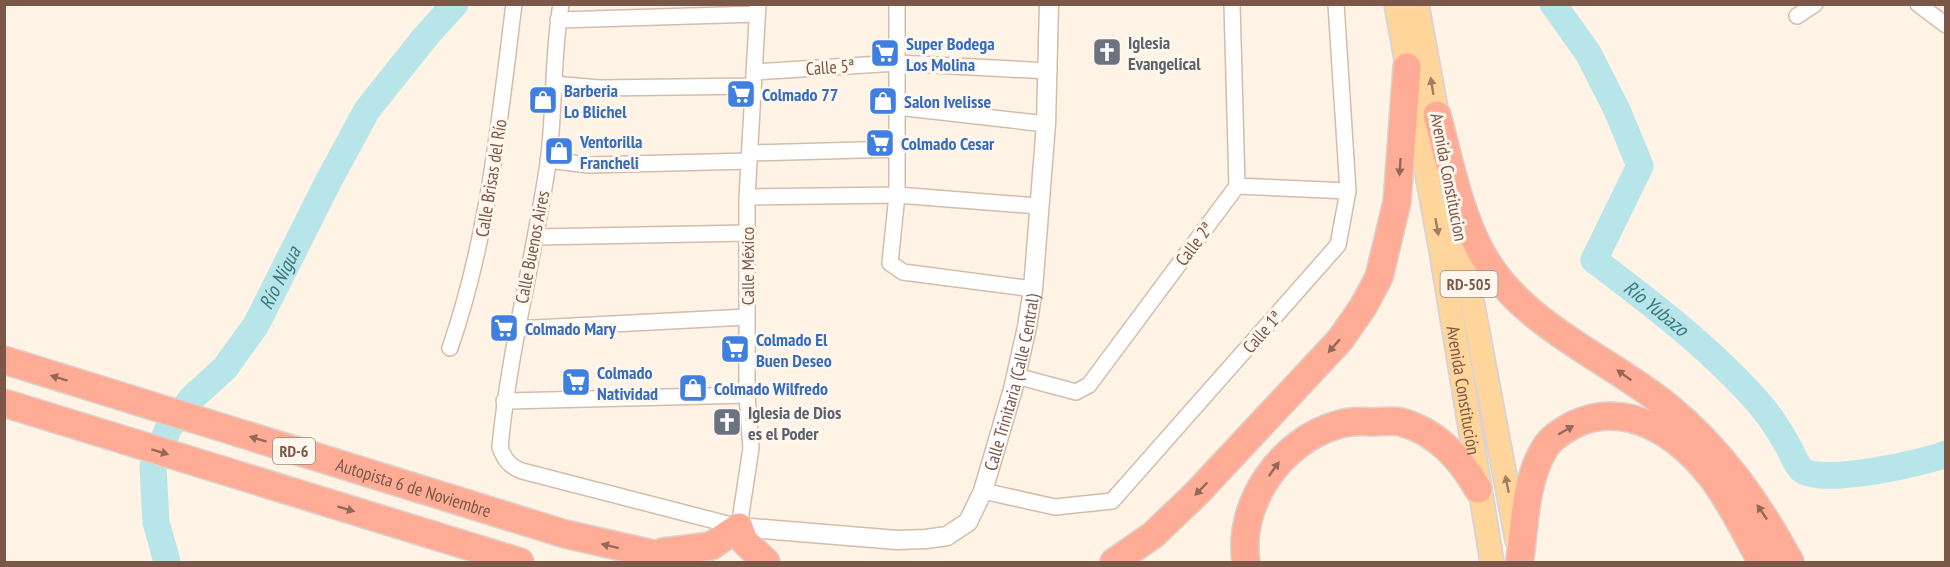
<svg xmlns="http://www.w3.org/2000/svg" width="1950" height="567" font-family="'PT Sans Narrow',sans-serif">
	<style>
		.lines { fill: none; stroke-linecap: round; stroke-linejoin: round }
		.river { stroke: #b7e5ea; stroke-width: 27 }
		.minor-casing { stroke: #d4bcac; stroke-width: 18 }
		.tertiary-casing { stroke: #d4bcac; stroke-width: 21 }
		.primary-casing { stroke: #dcd3cf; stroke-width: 26 }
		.motorway-casing { stroke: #dcd3cf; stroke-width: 30 }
		.minor { stroke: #fff; stroke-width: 15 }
		.tertiary { stroke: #fff; stroke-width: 18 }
		.primary { stroke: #ffd59b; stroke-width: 22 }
		.motorway { stroke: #feac96; stroke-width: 27 }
		.oneway { fill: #a27d60 }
		.oneway2 { fill: #946857 }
		.labels { text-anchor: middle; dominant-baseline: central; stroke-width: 6; stroke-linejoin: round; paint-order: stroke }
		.shield { fill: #fff7ed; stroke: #a28779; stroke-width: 1.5 }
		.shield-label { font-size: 16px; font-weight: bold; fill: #7a5747 }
		.worship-label { font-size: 18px; font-weight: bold; fill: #5b616d; stroke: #fff7ed; text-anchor: start }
		.shop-label { font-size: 18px; font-weight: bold; fill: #366cbe; stroke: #fff7ed; text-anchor: start }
		.street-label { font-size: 18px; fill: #7a5747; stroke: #fff7ed }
		.water-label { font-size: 20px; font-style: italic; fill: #397881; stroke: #fff7ed }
	</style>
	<rect width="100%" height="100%" fill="#fef3e5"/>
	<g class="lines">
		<g class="river">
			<path id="s1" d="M1553,4L1588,53L1617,110L1640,166L1594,260C1651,303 1710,348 1757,401C1770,415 1779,430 1788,446C1792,453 1796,465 1802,470C1820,486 1923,463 1946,454"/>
			<path id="s2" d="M167,562L156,522L153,467L168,429L192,398L225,368L256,325L328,182L367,110L426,36L455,4"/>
		</g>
		<g class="minor-casing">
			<path id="minor" d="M561,4C552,57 555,111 548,163C534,258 509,351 500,447C504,459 509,466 522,471L739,527L751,448L747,395V197L758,4
				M897,4V195L890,263L903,272L1033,289
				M1918,4L1946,25
				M1797,16L1815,4
				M558,20L757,14
				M754,72L897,63L1049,71
				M554,84L599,88L753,86
				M897,107L1046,124
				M750,153L897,149
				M548,160L589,165L749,161
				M1237,186L1348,191
				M747,197L897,195L1038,206
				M536,237L748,233
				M516,329L747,317
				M450,348C489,235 499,122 514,4
				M1016,376L1076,392L1089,385L1237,186L1232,4
				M504,401L747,395
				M983,491L1055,507L1112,501L1338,245L1348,191L1336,4"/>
		</g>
		<g class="tertiary-casing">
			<g id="tertiary">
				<path id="s3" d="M739,527L897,540L926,539L947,536L968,522L983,491L1013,389L1027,327L1033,289L1046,124L1049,4"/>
			</g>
		</g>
		<g class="primary-casing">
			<g id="primary">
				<path id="s4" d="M1396,4L1441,251L1492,562"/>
				<path d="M1417,4L1440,130"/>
				<path d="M1455,210L1517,540"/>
			</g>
		</g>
		<g class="motorway-casing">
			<g id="motorway">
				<path d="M1437,115C1449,159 1458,208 1480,250C1518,324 1605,356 1667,406C1720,449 1758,503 1790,562"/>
				<path id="s5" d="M4,360L565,534L688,562"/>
				<path d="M4,403L520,562"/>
				<path d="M663,552L711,546L739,527L744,541L766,562"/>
				<path d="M1520,559C1525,522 1525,480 1545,448C1551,437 1563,431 1573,425C1626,399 1678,434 1711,476C1731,502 1746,534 1762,562"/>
				<path d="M1114,562L1153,535L1196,494L1340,340L1363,307L1379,277L1397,202L1407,67"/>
				<path d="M1246,562C1237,504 1281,441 1337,425C1348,421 1362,421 1374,422C1382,422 1393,420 1401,422C1437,432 1460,458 1478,489"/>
			</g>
		</g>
		<use href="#minor" class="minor"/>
		<use href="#tertiary" class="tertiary"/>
		<use href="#primary" class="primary"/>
		<use href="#motorway" class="motorway"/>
	</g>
	<defs><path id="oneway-solid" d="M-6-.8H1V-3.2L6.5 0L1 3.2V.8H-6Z" transform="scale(1.5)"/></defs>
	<g class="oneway">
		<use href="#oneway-solid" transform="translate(1432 86) rotate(-99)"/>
		<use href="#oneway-solid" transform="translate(1437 227) rotate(80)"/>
		<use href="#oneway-solid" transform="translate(1507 484) rotate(-101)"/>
	</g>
	<g class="oneway2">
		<use href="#oneway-solid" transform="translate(1400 167) rotate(94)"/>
		<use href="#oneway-solid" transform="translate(1334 346) rotate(131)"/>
		<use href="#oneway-solid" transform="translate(1624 375) rotate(-144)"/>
		<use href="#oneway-solid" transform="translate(59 378) rotate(-163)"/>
		<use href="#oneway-solid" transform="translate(1566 430) rotate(-30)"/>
		<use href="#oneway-solid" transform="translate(258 439) rotate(-163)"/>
		<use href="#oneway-solid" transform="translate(160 452) rotate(17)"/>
		<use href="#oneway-solid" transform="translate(1274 469) rotate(-54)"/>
		<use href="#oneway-solid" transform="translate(1201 489) rotate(134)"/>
		<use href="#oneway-solid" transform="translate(346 509) rotate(17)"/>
		<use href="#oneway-solid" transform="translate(1762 512) rotate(-124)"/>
		<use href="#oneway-solid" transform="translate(610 546) rotate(-166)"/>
	</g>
	<defs>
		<g id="church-square" transform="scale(1.5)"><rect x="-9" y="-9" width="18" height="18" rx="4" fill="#6b7280" stroke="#fff7ed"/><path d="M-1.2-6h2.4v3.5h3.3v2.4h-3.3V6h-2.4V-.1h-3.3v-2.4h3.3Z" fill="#fff"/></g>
		<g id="supermarket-square" transform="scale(1.5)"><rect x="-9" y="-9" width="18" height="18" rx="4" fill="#3f7fe0" stroke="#fff7ed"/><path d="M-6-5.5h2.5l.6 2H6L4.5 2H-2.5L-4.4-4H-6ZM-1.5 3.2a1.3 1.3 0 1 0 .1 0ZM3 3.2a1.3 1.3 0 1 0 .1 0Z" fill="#fff"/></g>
		<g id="shop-square" transform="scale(1.5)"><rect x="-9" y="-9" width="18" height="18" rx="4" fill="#3f7fe0" stroke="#fff7ed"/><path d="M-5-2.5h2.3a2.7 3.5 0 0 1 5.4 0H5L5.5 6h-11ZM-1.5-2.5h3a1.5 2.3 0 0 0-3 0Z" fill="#fff"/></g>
	</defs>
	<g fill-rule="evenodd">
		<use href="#church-square" x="1107" y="52"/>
		<use href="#supermarket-square" x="885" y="53"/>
		<use href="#supermarket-square" x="741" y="94"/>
		<use href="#shop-square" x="543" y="100"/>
		<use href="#shop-square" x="883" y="101"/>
		<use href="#supermarket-square" x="880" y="143"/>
		<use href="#shop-square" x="559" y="151"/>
		<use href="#supermarket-square" x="504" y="328"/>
		<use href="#supermarket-square" x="735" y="349"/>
		<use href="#supermarket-square" x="576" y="382"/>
		<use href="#shop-square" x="693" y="388"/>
		<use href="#church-square" x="727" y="422"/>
	</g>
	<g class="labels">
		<g class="shield">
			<rect x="1440.5" y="271" width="57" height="26" rx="4.5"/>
			<rect x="273" y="438" width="42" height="26" rx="4.5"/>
		</g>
		<g class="shield-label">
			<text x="1469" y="284">RD-505</text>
			<text x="294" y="451">RD-6</text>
		</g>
		<g class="worship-label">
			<text x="1128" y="42">Iglesia<tspan x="1128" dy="21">Evangelical</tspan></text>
			<text x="748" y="412">Iglesia de Dios<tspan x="748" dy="21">es el Poder</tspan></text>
		</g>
		<g class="shop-label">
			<text x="906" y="43">Super Bodega<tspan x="906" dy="21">Los Molina</tspan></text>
			<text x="564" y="90">Barberia<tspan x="564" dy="21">Lo Blichel</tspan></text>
			<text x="762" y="94">Colmado 77</text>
			<text x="904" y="101">Salon Ivelisse</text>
			<text x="580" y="141">Ventorilla<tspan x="580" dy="21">Francheli</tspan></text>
			<text x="901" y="143">Colmado Cesar</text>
			<text x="525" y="328">Colmado Mary</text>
			<text x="756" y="339">Colmado El<tspan x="756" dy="21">Buen Deseo</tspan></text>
			<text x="597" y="372">Colmado<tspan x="597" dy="21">Natividad</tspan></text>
			<text x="714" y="388">Colmado Wilfredo</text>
		</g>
		<g class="street-label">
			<text transform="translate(830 67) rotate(-4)">Calle 5ª</text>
			<text transform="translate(1449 177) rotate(79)">Avenida Constitucion</text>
			<text transform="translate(491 178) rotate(-81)">Calle Brisas del Río</text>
			<text transform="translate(1194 244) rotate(-53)">Calle 2ª</text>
			<text transform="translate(532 247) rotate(-79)">Calle Buenos Aires</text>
			<text transform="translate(747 266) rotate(-90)">Calle México</text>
			<text transform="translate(1262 332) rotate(-49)">Calle 1ª</text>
			<text stroke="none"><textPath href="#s3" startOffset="381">Calle Trinitaria (Calle Central)</textPath></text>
			<text stroke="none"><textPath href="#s4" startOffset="392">Avenida Constitución</textPath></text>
			<text stroke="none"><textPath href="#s5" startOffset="429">Autopista 6 de Noviembre</textPath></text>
		</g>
		<g class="water-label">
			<text stroke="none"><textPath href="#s2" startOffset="327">Río Nigua</textPath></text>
			<text stroke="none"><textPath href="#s1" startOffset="368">Río Yubazo</textPath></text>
		</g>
	</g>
	<rect width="1950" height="567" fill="none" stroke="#7a5747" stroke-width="12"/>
</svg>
